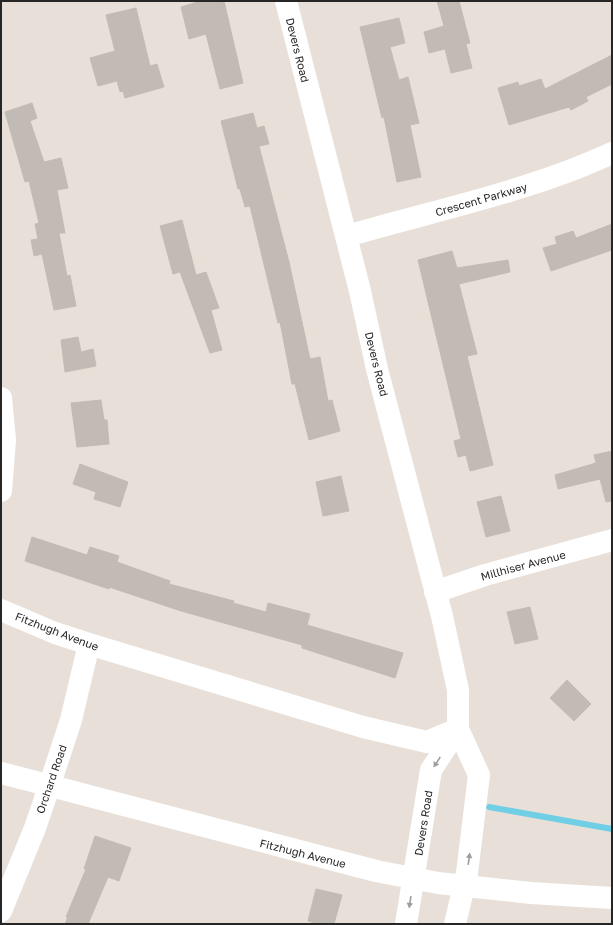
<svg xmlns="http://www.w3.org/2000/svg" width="613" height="925" font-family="'Golos Text',sans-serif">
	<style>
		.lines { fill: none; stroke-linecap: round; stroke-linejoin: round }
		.stream { stroke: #70cee5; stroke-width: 6 }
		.building { fill: #c1bab5; stroke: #c3bcb3 }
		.minor { stroke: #fff; stroke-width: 22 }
		.oneway { fill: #9d9d9d }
		.labels { text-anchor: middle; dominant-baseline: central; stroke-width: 3; stroke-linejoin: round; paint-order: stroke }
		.street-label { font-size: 11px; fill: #262626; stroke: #fff }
	</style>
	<rect width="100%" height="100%" fill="#e8e0d8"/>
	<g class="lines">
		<path class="stream" d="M489,807L612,829"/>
	</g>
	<path class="building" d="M201,1H224L243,83L220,89L206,34L189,39L181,7Z
		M437,1H459L470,43L466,44L472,68L451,73L445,49L429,53L424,32L444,26Z
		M136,8L150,66L157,64L164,87L125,98L123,91L120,92L117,81L98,86L90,58L115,51L106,15Z
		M399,18L405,43L390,47L399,80L408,77L419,123L410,125L421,177L397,182L384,117L382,118L360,27Z
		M612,55V84L586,97L588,101L571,110L569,107L509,125L498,88L518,82L519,86L541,79L545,89Z
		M32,103L37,118L30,121L44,162L61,158L68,188L57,190L65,233H59L67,276L70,275L76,306L54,310L42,254L34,256L31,240L38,239L35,224L39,223L29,181L25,182L5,112Z
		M253,113L257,128L264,126L269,144L259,146L289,262L310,359L320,357L328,401L332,400L340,431L309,440L295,384H292L280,322L278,323L250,206L245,207L240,189H238L221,121Z
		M182,220L196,275L206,272L219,308L211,310L222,350L210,353L180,272L173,274L160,226Z
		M612,224V250L551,271L543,248L557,244L555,237L573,231L576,238Z
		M452,251L457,268L508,260L510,272L459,284L477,354L467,356L493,465L470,471L466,455L458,457L454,441L461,439L418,260Z
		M78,337L81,352L93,349L96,366L65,372L61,340Z
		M101,400L104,420H107L109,444L77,447L71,403Z
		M612,451V501L606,502L600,479L558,489L555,475L596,463L594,455Z
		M80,464L128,482L120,507L94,499L96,492L73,484Z
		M341,476L349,511L323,516L316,482Z
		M501,496L510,531L486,537L477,502Z
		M32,537L87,555L90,547L119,556L117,562L170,581L169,584L234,601L233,603L266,612L268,603L310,614L307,625L403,653L395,678L302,648V645L181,611L109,587V589L25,561Z
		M530,607L538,639L515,644L507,612Z
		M567,680L591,704L574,721L550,698Z
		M95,836L131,848L119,881L108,877L88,924H65L68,917H66L86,869H84Z
		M316,889L342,895L334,924H318L308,921Z"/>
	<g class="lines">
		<path class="minor" d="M286,1L360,291L377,369L442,616L458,690V729L479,775L467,873L455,924
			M347,236C435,210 528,192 612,153
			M1,398L5,440L1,491
			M435,592L485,575L612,540
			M1,610L55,633L89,644L363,727L427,742L458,729
			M1,773L376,871L438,883L531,893L612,898
			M1,911L35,828L49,787L71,720L89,644
			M406,924L431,770L458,729"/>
	</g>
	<defs><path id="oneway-solid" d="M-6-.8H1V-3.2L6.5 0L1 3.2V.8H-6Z"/></defs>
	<g class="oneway">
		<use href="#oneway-solid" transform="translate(437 762) rotate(123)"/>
		<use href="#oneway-solid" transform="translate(469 859) rotate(-82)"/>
		<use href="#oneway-solid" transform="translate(410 902) rotate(99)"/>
	</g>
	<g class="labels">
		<g class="street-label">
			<text transform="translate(298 50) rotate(76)">Devers Road</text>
			<text transform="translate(481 199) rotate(-16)">Crescent Parkway</text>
			<text transform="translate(377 364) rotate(76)">Devers Road</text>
			<text transform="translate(523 565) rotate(-15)">Millhiser Avenue</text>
			<text transform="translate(57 631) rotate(21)">Fitzhugh Avenue</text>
			<text transform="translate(51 779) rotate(-71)">Orchard Road</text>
			<text transform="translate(423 823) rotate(-81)">Devers Road</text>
			<text transform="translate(303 853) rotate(14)">Fitzhugh Avenue</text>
		</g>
	</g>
	<rect width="613" height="925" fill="none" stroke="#262626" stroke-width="4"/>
</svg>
